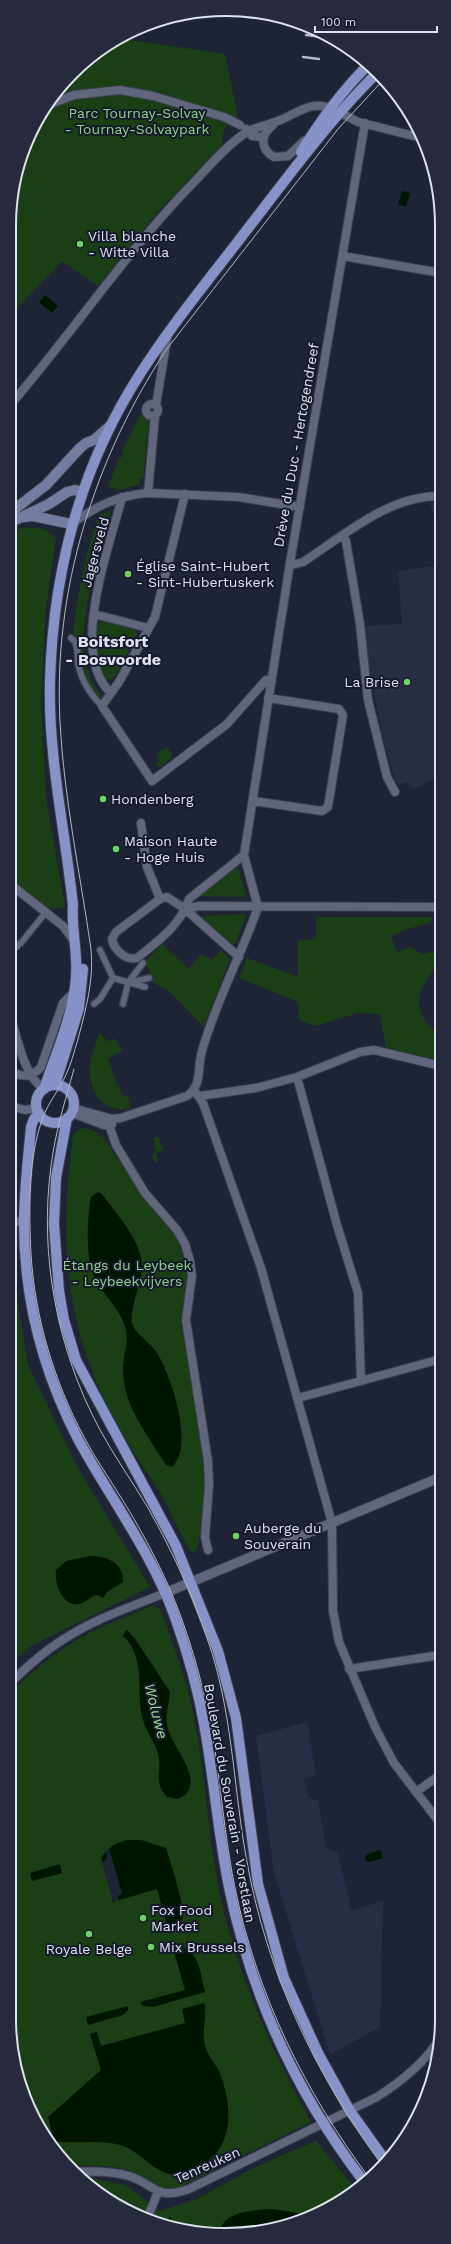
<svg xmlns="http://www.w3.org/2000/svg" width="451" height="2244" font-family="'Work Sans',sans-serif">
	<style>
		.built { fill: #282d45 }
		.green { fill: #1a3f15 }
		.water { fill: #001500 }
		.pier { fill: #1f2336 }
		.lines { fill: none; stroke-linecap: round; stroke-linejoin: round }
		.stream { stroke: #001500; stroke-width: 2.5 }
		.pedestrian-casing { stroke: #3c3f4f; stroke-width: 8 }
		.minor-casing { stroke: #3c3f4f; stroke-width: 10 }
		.tertiary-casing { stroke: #3c3f4f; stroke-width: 11 }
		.secondary-casing { stroke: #3c3f4f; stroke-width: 12 }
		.primary-casing { stroke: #3c3f4f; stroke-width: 12 }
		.pedestrian { stroke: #61667c; stroke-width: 5.5 }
		.minor { stroke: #61667c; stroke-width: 8 }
		.tertiary { stroke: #61667c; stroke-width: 9 }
		.secondary { stroke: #747ca2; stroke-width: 10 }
		.primary { stroke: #8792c8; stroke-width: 10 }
		.tram { stroke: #b4b7c5; stroke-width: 1 }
		.rail { stroke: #b4b7c5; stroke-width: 2.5 }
		.poi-dot { fill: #6ed361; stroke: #161a2c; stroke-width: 1.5 }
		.labels { text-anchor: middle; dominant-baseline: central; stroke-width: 4; stroke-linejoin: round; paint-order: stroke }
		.park-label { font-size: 14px; fill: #8dd383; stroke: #161a2c }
		.poi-label { font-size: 14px; fill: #dee1ee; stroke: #161a2c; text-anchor: start }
		.street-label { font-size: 14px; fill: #dee1ee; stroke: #161a2c }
		.water-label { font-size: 15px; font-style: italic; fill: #98df8f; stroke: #161a2c }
		.quarter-label { font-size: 16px; font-weight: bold; fill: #dee1ee; stroke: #161a2c }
		.rim { fill: none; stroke: #dee1ee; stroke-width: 2 }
	</style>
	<rect width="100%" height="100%" fill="#1f2336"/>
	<path class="built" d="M430,503H441V538Z
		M441,565V775L414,789L407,782L397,785L382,736L362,626L402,624L398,571Z
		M307,1722L316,1775L304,1779L309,1798L318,1800L326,1847L338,1853L351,1911L383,1901L380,2027L330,2055L274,1873L256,1736Z"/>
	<path class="green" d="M124,39L225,54L237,112L236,119C225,127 221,131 223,144L158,212L98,286L62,261L11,315V197L38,117L94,54Z
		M144,407V414L151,423V425H149L143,478H139L138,480L141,483L138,485L118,490L108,487L119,458H121L124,452L122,451Z
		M111,510C101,554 73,625 88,670C91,680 96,688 102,697L100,698C73,679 86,646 73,633C78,593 85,554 98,516Z
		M24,527L44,529L56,538L45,616L41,705L46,797L65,907C38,914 29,899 10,883V533Z
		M102,621L135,630L138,633L116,675L110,680L103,678L96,660V626Z
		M167,747L173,756L159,768L156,764L160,761L156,754Z
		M236,866L238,867L246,896L243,897L199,896Z
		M245,914L246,917L234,946L199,916Z
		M316,917H433L430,923L407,929L391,936L397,952C414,946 408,946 422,954L441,950V965L437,964C432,973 422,985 420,995C417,1011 426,1029 441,1034V1061L386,1048L380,1014L358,1013L315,1026L299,1020L298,1002L239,978L247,958L298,977V941L316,939Z
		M162,944L189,969L201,954L212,960L221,950L230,959L204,1027L171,993L149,980C151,972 150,969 143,964Z
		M99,1033L109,1042L114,1038L123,1050L108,1059L117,1085H119L123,1097L128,1096L131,1108C105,1114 89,1094 90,1069C90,1057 96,1044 99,1033Z
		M81,1128L90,1129L103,1137L145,1199L173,1231L183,1254L187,1280L182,1324L201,1444L204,1482L202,1524L197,1550L192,1552C186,1548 168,1505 161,1494C144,1468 126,1442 112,1415C63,1321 60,1237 73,1135Z
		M159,1137L163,1150L156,1153L158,1161L154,1162L152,1155L156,1152L153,1138Z
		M10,1237L13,1273L28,1365L78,1468L150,1587L31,1646L9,1666Z
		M152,1606L160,1608C175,1649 190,1690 197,1733C206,1787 209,1842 220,1895C238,1977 271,2049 311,2122L178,2188C161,2194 148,2177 133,2172C112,2164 90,2166 68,2166L25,2101L9,2018V1695C32,1671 57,1650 87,1634C108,1623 131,1615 152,1606Z
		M316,2141L356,2189L295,2224L212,2235L142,2218L80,2176L126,2185L160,2211L197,2199L253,2168Z"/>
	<path class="water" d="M402,191L410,193L406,207L398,204Z
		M45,295L58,306L52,313L39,302Z
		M98,1192L102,1194C116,1214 136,1234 141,1258C146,1279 126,1312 133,1326C135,1332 152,1345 157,1353C171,1375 195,1447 172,1467L166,1465C149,1437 124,1407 123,1372C122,1357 130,1342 125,1327C120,1310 109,1300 99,1286C84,1266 87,1221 91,1197Z
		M90,1556C107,1556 124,1563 123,1582L107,1592L103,1598L97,1595C90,1596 87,1602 80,1604C63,1608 54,1584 56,1570L66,1561Z
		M126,1629L136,1640L170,1692C169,1705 164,1716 168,1729C172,1748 210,1784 178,1799L167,1797C152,1780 163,1772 158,1754C155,1742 146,1732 143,1720C135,1693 147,1657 123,1636Z
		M127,1840H141L166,1848C170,1862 186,1907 182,1919C180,1926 175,1929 169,1932L157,1889L113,1902L101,1857L113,1845Z
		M380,1850L383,1858L369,1862L365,1860L366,1855Z
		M60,1864L62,1873L32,1881L30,1873Z
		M182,1947C200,1953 201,1977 205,1992L153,2007L143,2006L140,2002L185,1990L173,1948Z
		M204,2003C208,2018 200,2034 206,2048C208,2056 214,2062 218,2069C231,2098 237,2144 204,2163C194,2169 183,2175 170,2174C153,2171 140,2152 123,2146C101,2138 77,2145 54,2141L48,2117L101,2070L90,2034L97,2032L101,2046L185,2023L182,2009Z
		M128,2006V2010L123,2015L88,2025L86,2017Z
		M272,2209L298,2213L307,2217L295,2224L220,2233C221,2211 256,2210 272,2209Z"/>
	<path class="pier" d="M109,1848L122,1893L118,1896L119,1900L113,1902L102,1863L107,1858L106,1851Z"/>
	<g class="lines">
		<path class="stream" d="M207,2158L209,2163
			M169,2225L170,2218"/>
		<g class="pedestrian-casing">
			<path id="pedestrian" d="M71,638C79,643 77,655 78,663C81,680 91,695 102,706
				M16,946L21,943L42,917
				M100,950L113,978L145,987
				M128,983L143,963
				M94,1004L100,999L113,978
				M123,1004L128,983L149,978"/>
		</g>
		<g class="minor-casing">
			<path id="minor" d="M48,105L74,95L120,90L153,96L224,117L240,125
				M341,113L358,122L422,138
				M273,125C260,135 260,149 274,157L288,156L304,141
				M246,129L252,136L264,137
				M343,256L441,273
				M146 410a6 6 0 1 1 12 0a6 6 0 1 1-12 0Z
				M11,404C74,331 128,249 196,180C210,165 229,143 247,132C258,126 272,124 283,119C300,111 313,101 331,108
				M156,405L168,333
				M148,493L155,416
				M122,497C110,546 68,654 111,693L119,682L155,617L185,494
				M73,523C96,506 119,495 148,493L238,497L300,507
				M343,536L346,541L360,624L368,700L387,777L395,792
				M290,563L296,564L303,562C345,535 389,495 441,496
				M94,614L148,628
				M111,693L102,706L152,781L227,724L266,680L271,681
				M253,801L322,811L328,807L343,715L339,709L268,698
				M141,823L147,867L160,899
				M10,884L63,926L75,942
				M258,907L244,855L290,563L365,123
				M185,909L199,906L441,907
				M10,948L16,946
				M239,957L185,909L167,897L160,899L116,932L112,939C114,950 126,961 137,958C158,941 180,926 189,899L244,855
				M10,1015C17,1036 24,1077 44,1089
				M10,1069C20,1079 33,1077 41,1067L63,1003L74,992
				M297,1077L337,1225L358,1293L361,1381
				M194,1090L203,1103L261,1268L332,1523L333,1611L339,1642L375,1727L394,1763L440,1823
				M200,1096L256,1088L297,1077L360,1052L374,1050L441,1066
				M10,1106L25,1110L37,1108
				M73,1108L112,1119L121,1118L187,1096C203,1085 197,1067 202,1051C216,1001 241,956 258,907
				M72,1113L104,1125L112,1124
				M107,1119L116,1145L145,1193L177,1230L185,1244L190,1261L192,1276L186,1320L208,1461L209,1486L205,1537L208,1550
				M10,1221L24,1222
				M298,1398L441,1359
				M349,1669L440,1655
				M9,1684C26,1668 43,1652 64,1639C94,1619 131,1607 165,1593
				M416,1792L440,1775
				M73,2172C91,2171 111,2171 129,2176C156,2185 156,2201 189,2189L377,2097C402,2081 425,2063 440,2038
				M147,2219L158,2192"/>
		</g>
		<g class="tertiary-casing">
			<path id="tertiary" d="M165,1593L441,1477"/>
		</g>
		<g class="secondary-casing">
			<path id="secondary" d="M11,512L46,485L80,448L86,443L94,440L111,425
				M24,517L33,516L71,524
				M11,522L49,504L67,492L75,490L82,492"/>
		</g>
		<g class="primary-casing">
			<path id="primary" d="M301,152C320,121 342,91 368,65
				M55,1085L79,1008L83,969
				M36 1104a19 19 0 1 1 38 0a19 19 0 1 1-38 0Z
				M44,1089C56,1053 74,1014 76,976C78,952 71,929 73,905C65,830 48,756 50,681C53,572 81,466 140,374C172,324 210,278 246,231C288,177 329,120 378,72
				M39,1113L34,1119L31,1127C28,1159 24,1191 24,1223C24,1301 43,1372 79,1441C112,1501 154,1556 176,1620C188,1654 198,1689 204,1724C214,1778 218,1833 229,1887C251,1995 298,2096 365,2183
				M67,1118L56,1178L54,1224L59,1291L64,1320L76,1360L176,1546L218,1651L236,1718L258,1884L284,1978L319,2055L350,2111L385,2160"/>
		</g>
		<use href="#pedestrian" class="pedestrian"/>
		<use href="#minor" class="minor"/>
		<use href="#tertiary" class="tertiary"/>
		<use href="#secondary" class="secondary"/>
		<use href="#primary" class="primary"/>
		<path class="tram" d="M74,1069C65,1101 55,1133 51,1166C39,1255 57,1349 99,1428C114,1456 132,1481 148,1508C174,1554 196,1603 212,1653C233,1722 234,1792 247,1862C267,1973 315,2074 382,2165
			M370,2179C305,2092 257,1995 235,1888C227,1849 223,1810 218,1771C211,1718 199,1666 181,1617C166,1576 145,1536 122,1499C109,1478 95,1458 84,1437C54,1381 35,1318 31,1254C29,1215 28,1161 41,1123C46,1106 57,1093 65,1077C71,1065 74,1052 78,1039C86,1009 94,980 91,949C80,873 64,798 60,722C53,590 94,460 166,350L338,129L384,79"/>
		<path class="rail" d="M306,35L322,37
			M303,57L319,59"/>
	</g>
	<g class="poi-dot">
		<circle cx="80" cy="244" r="4"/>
		<circle cx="128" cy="574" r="4"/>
		<circle cx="407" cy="682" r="4"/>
		<circle cx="103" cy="799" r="4"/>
		<circle cx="116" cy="849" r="4"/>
		<circle cx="236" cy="1536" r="4"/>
		<circle cx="143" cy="1918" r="4"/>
		<circle cx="89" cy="1934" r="4"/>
		<circle cx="151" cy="1947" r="4"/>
	</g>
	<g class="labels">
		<g class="park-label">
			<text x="137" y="113">Parc Tournay-Solvay<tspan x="137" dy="16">- Tournay-Solvaypark</tspan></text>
			<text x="127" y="1265">Étangs du Leybeek<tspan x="127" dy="16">- Leybeekvijvers</tspan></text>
		</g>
		<g class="poi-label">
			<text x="88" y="236">Villa blanche<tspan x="88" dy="16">- Witte Villa</tspan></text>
			<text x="136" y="566">Église Saint-Hubert<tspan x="136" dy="16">- Sint-Hubertuskerk</tspan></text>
			<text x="399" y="682" text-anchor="end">La Brise</text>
			<text x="111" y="799">Hondenberg</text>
			<text x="124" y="841">Maison Haute<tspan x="124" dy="16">- Hoge Huis</tspan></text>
			<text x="244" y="1528">Auberge du<tspan x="244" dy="16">Souverain</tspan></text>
			<text x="151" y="1910">Fox Food<tspan x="151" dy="16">Market</tspan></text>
			<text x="159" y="1947">Mix Brussels</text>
			<text x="89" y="1949" text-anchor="middle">Royale Belge</text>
		</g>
		<g class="street-label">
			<text transform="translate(296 445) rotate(-80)">Drève du Duc - Hertogendreef</text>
			<text transform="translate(95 552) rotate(-75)">Jagersveld</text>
			<text transform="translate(230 1803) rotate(80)">Boulevard du Souverain - Vorstlaan</text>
			<text transform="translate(207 2165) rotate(-24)">Tenreuken</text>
		</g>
		<g class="water-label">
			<text transform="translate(156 1711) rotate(76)">Woluwe</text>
		</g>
		<g class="quarter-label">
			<text x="113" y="641">Boitsfort<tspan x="113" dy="18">- Bosvoorde</tspan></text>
		</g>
	</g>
	<path d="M0 0H451V2244H0ZM225 16H226A209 209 0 0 1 435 225V2019A209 209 0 0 1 226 2228H225A209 209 0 0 1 16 2019V225A209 209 0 0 1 225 16Z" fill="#262a3c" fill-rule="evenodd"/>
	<path class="rim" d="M225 16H226A209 209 0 0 1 435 225V2019A209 209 0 0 1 226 2228H225A209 209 0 0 1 16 2019V225A209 209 0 0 1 225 16Z"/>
	<path d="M315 26v6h122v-6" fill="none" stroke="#dee1ee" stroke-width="2"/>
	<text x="321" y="26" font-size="12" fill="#dee1ee" stroke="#161a2c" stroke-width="3" paint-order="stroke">100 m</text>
</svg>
